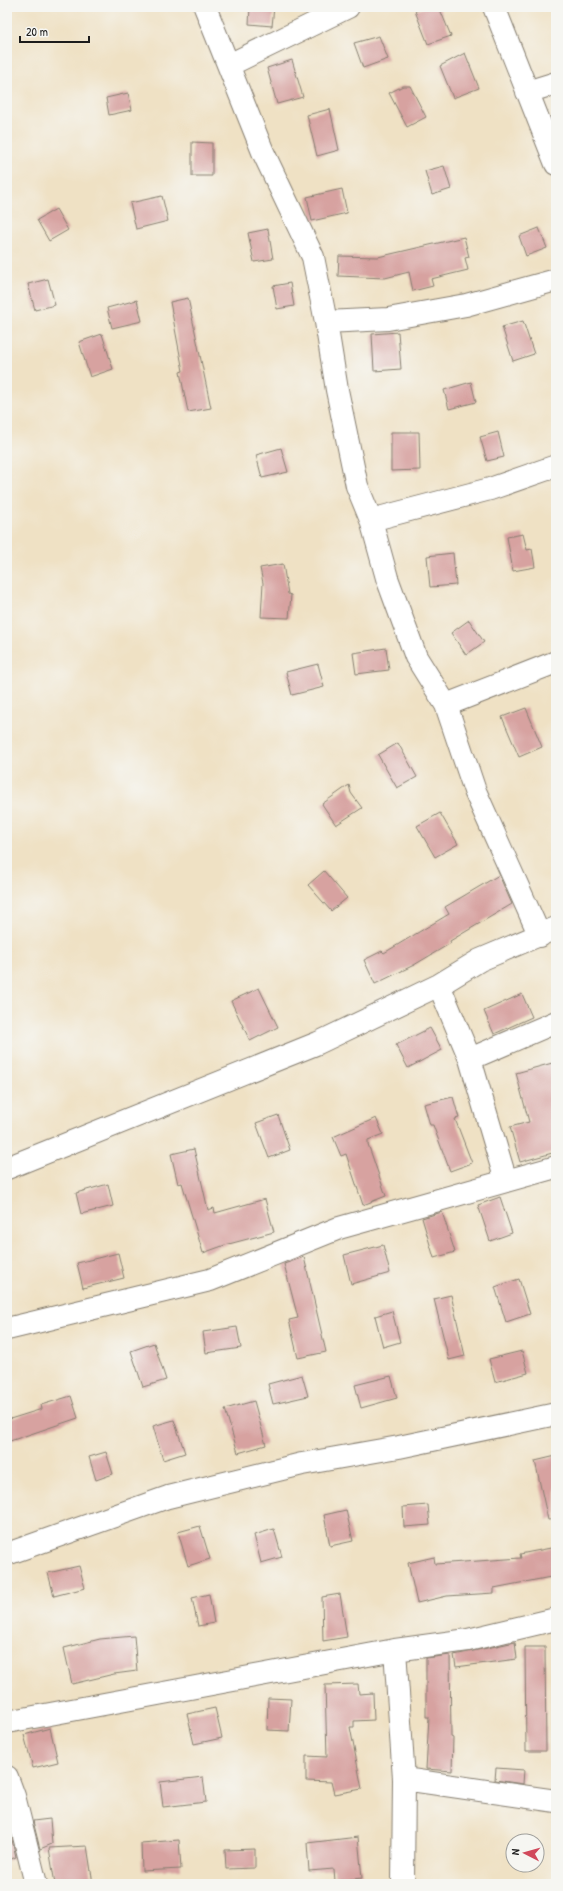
<svg xmlns="http://www.w3.org/2000/svg" width="563" height="1891" font-family="'Patrick Hand',sans-serif">
	<style>
		.building { fill: #d7a2a0 }
		.lines { fill: none; stroke-linecap: round; stroke-linejoin: round }
		.street-casing { stroke: #867e70; stroke-width: 24 }
		.street { stroke: #fff; stroke-width: 22 }
	</style>
	<rect width="100%" height="100%" fill="#f6f6f2"/>
	<filter id="ink" filterUnits="userSpaceOnUse"><feTurbulence type="fractalNoise" baseFrequency=".025" numOctaves="2"/><feDisplacementMap in="SourceGraphic" scale="8" xChannelSelector="R" yChannelSelector="G"/><feConvolveMatrix kernelMatrix="1 2 1 2 8 2 1 2 1" color-interpolation-filters="sRGB"/></filter>
	<filter id="wash" filterUnits="userSpaceOnUse"><feTurbulence type="fractalNoise" baseFrequency=".012" numOctaves="4" result="noise"/><feDisplacementMap in="SourceGraphic" scale="16" xChannelSelector="R" yChannelSelector="G"/><feGaussianBlur stdDeviation="0.9" result="paint"/><feColorMatrix in="noise" values="0 0 0 0 0 0 0 0 0 0 0 0 0 0 0 0 0 1.4 0 .05"/><feComposite in="paint" operator="in"/></filter>
	<g filter="url(#wash)">
		<rect width="100%" height="100%" fill="#efe1c4"/>
		<g id="blocks">
			<path class="building" d="M250,7H274L272,26L249,24Z
				M425,7H439L451,36L428,44L415,11Z
				M379,36L388,59L363,68L354,43Z
				M465,53L479,88L453,98L440,66Z
				M292,60L303,97L277,104L267,68Z
				M403,86H410L426,117L407,127L389,93Z
				M128,93L132,110L109,115L106,98Z
				M330,109L339,150L317,156L307,115Z
				M192,142L212,143V176H192Z
				M444,166L451,189L432,195L425,171Z
				M342,189L347,213L312,221L307,197Z
				M162,196L168,221L136,229L130,203Z
				M56,209L68,230L49,241L37,220Z
				M539,228L547,248L526,256L519,236Z
				M268,229L273,259L254,262L248,233Z
				M464,237L469,257L465,258L468,270L431,279L433,286L413,291L409,272L385,278L338,276L339,256L378,257Z
				M48,279L55,305L35,310L28,284Z
				M290,283L294,306L277,309L273,286Z
				M188,298L211,408L188,412L180,372L183,371L170,302Z
				M137,300L142,321L112,328L107,308Z
				M523,321L534,354L513,361L502,327Z
				M398,332L401,369L374,371L372,334Z
				M102,334L113,369L90,377L79,342Z
				M471,382L476,402L449,409L444,390Z
				M391,432H419L420,470L391,471Z
				M498,432L504,457L487,461L480,437Z
				M281,448L288,472L262,478L256,455Z
				M523,534L527,550L532,549L535,567L513,571L507,537Z
				M453,553L456,585L430,587L427,556Z
				M283,564L288,594L291,595L289,618L261,617L263,583L260,568Z
				M469,620L484,642L466,655L451,633Z
				M386,648L389,670L356,674L353,653Z
				M318,664L324,687L292,695L286,672Z
				M526,708L542,747L519,757L502,717Z
				M398,743L417,777L397,788L378,755Z
				M349,785L351,793L362,808L336,825L322,804Z
				M440,813L458,844L435,857L417,826Z
				M324,871L347,898L331,911L308,885Z
				M499,875L512,904L450,941L451,943L414,965L375,984L364,960L382,951L384,953L449,914L445,907Z
				M259,988L278,1027L250,1041L231,1001Z
				M522,994L532,1017L494,1034L484,1011Z
				M430,1028L442,1050L408,1068L396,1045Z
				M556,1062V1152L520,1162L510,1127L529,1122L516,1073Z
				M453,1097L459,1118L455,1119L472,1163L450,1171L433,1125H430L424,1104Z
				M278,1115L290,1150L269,1158L256,1123Z
				M376,1118L383,1134L368,1140V1144L386,1196L363,1205L346,1154L341,1156L333,1137Z
				M194,1149L208,1210L214,1208L215,1213L265,1199L274,1232L225,1245L203,1253L182,1183L178,1184L171,1154Z
				M108,1184L113,1206L81,1214L76,1193Z
				M500,1197L512,1233L490,1241L478,1205Z
				M442,1212L455,1252L434,1258L422,1218Z
				M383,1245L390,1273L351,1284L344,1255Z
				M118,1253L124,1278L83,1288L77,1263Z
				M304,1257L326,1352L298,1358L289,1320L298,1318L284,1264Z
				M519,1279L530,1314L506,1322L495,1287Z
				M451,1295L465,1356L449,1360L434,1299Z
				M392,1311L400,1342L383,1347L375,1316Z
				M237,1327L241,1348L206,1353L203,1332Z
				M154,1343L166,1380L143,1387L131,1351Z
				M522,1351L528,1373L495,1382L489,1359Z
				M302,1375L308,1396L273,1404L268,1384Z
				M391,1376L397,1398L361,1408L355,1385Z
				M71,1396L78,1418L7,1442V1420L42,1409L41,1405Z
				M254,1401L266,1445L238,1453L225,1409Z
				M174,1420L185,1453L163,1460L153,1426Z
				M106,1452L113,1474L96,1480L89,1457Z
				M556,1456V1519L548,1520L535,1461Z
				M428,1505L430,1525L404,1527L403,1507Z
				M346,1510L353,1541L330,1546L324,1515Z
				M200,1526L210,1559L188,1566L178,1532Z
				M274,1529L282,1557L261,1563L254,1535Z
				M556,1547V1576L494,1588V1593L447,1596L417,1603L408,1563L434,1557L435,1564L521,1558L520,1554Z
				M79,1566L85,1588L54,1596L48,1573Z
				M209,1594L214,1623L198,1626L192,1598Z
				M340,1594L347,1637L323,1641L322,1597Z
				M134,1636L137,1671L114,1674L72,1684L64,1648L100,1639Z
				M515,1642L517,1659L456,1667L454,1655Z
				M525,1647H545L546,1751H526Z
				M450,1655L451,1737L453,1738L452,1771L426,1769L429,1717H426V1658Z
				M358,1684L359,1694L373,1693L374,1720L354,1721V1727H350L362,1789L334,1794L331,1782L306,1781V1756L327,1757L325,1685Z
				M268,1698L291,1699L289,1731L267,1730Z
				M215,1708L222,1738L194,1744L187,1714Z
				M50,1728L58,1762L33,1768L24,1735Z
				M496,1768L524,1770L523,1784L495,1780Z
				M203,1777L206,1802L163,1807L160,1782Z
				M50,1819L52,1844L40,1849L33,1821Z
				M9,1827L16,1857L7,1861V1828Z
				M358,1837L362,1878L335,1881L334,1869L309,1871L307,1843Z
				M179,1840L181,1869L142,1871L141,1843Z
				M87,1846L93,1884H55L49,1848Z
				M255,1849V1868L226,1869L225,1850Z"/>
		</g>
	</g>
	<g filter="url(#ink)">
		<use href="#blocks" fill-opacity="0" stroke="#867e70" stroke-width="1"/>
		<g class="lines">
			<g class="street-casing">
				<path id="street" d="M205,7L263,152L313,257L326,322L337,390L357,486L371,520L387,578L416,657L446,705L475,791L540,936
					M494,7L556,164
					M229,65L348,7
					M527,92L556,83
					M326,322L388,319L466,305L556,280
					M371,520L490,489L556,466
					M446,705L556,662
					M439,985L470,1059L506,1181
					M470,1059L556,1022
					M7,1168L318,1043L439,985L480,960L556,928
					M7,1329L210,1280L339,1228L556,1167
					M7,1554L168,1497L302,1464L399,1447L556,1414
					M395,1650L404,1779L403,1884
					M7,1722L395,1650L468,1640L556,1619
					M7,1777L14,1796L36,1884
					M404,1779L556,1801"/>
			</g>
			<use href="#street" class="street"/>
		</g>
	</g>
	<rect width="563" height="1891" fill="none" stroke="#f6f6f2" stroke-width="24"/>
	<g transform="translate(525 1853) rotate(276)"><circle r="19" fill="#f6f6f2" stroke="#9f9f9c"/>
	<path d="M0-3L7 15L0 10L-7 15Z" fill="#d1495b"/>
	<text y="-6" font-size="11" font-weight="bold" text-anchor="middle" fill="#1c1c1c">N</text>
	</g>
	<path d="M20 36v6h69v-6" fill="none" stroke="#1c1c1c" stroke-width="2"/>
	<text x="26" y="36" font-size="12" fill="#1c1c1c" stroke="#f6f6f2" stroke-width="3" paint-order="stroke">20 m</text>
</svg>
